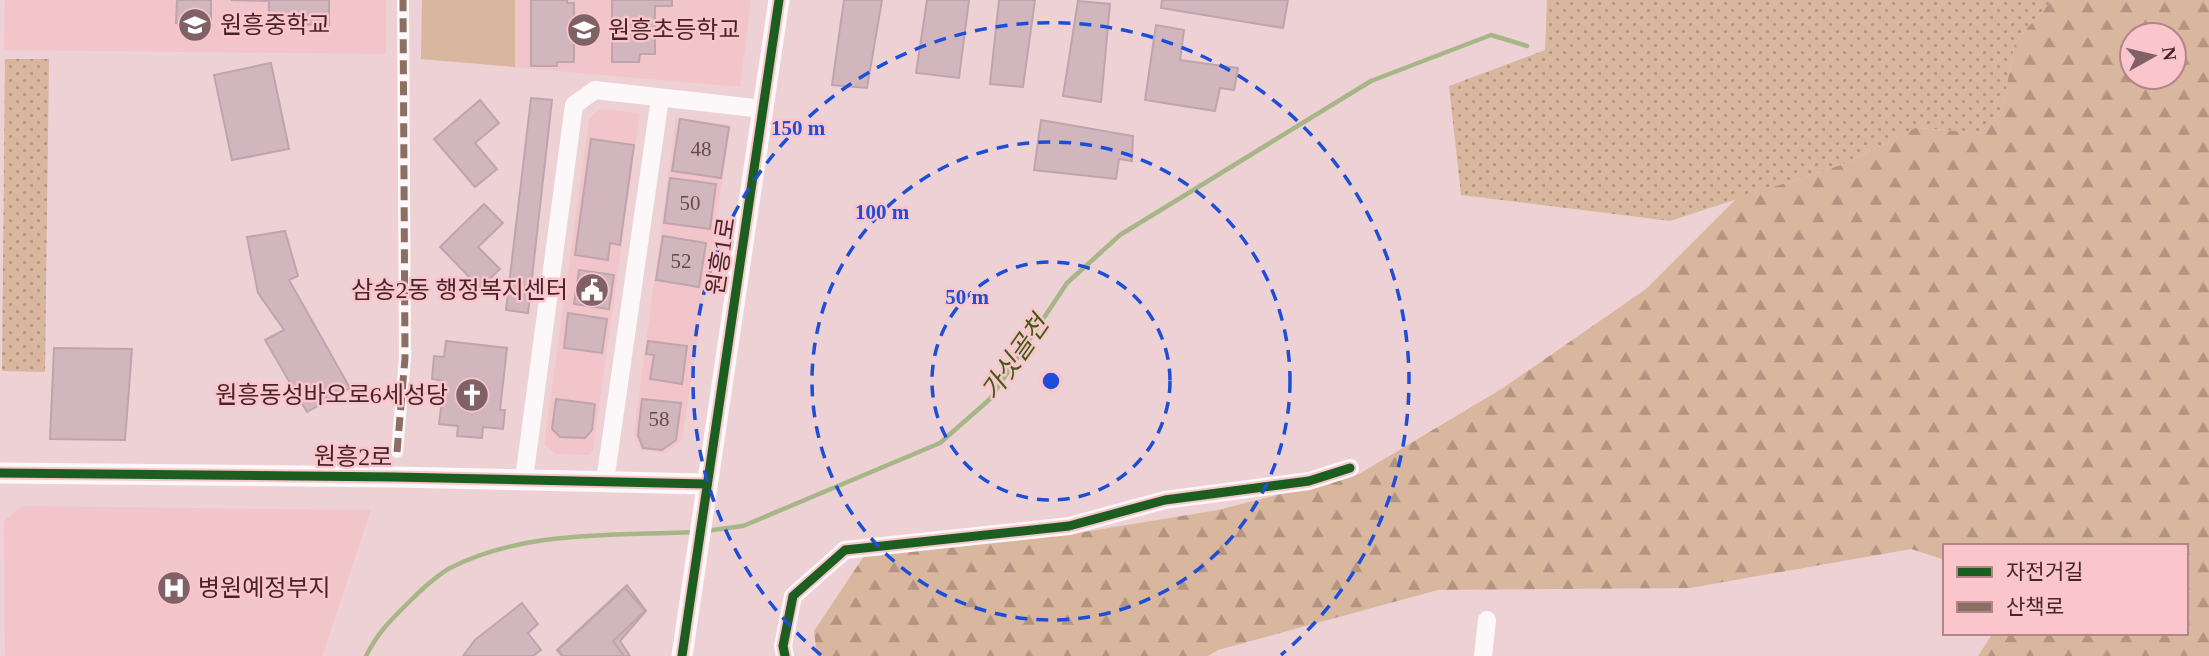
<svg xmlns="http://www.w3.org/2000/svg" width="2209" height="656" font-family="'Times New Roman','Noto Sans KR',serif">
	<style>
		.built { fill: #f1c5ca }
		.grass { fill: url(#grass-dots) }
		.forest { fill: url(#forest-firs); fill-rule: evenodd }
		.pitch { fill: #d9b69e }
		.lines { fill: none; stroke-linecap: round; stroke-linejoin: round }
		.stream { stroke: #a7b686; stroke-width: 4.5 }
		.building { fill: #d1b6be; stroke: #bfa4ac; stroke-width: 2 }
		.pedestrian { stroke: #fcf8f9; stroke-width: 12 }
		.minor { stroke: #fcf8f9; stroke-width: 18 }
		.tertiary { stroke: #fcf8f9; stroke-width: 21 }
		.quiet { stroke: #8d6e63; stroke-width: 7; stroke-dasharray: 14 7; stroke-linecap: butt }
		.cycleway-casing { stroke: #fac5cb; stroke-width: 13 }
		.cycleway { stroke: #1b5e20; stroke-width: 9 }
		.ring { fill: none; stroke: #1d4ed8; stroke-width: 3.5; stroke-dasharray: 12 9 }
		.labels { text-anchor: middle; dominant-baseline: central; stroke-width: 5; stroke-linejoin: round; paint-order: stroke }
		.number-label { font-size: 21px; fill: #68484f }
		.poi-label { font-size: 24px; fill: #45242a; stroke: #fac5cb; text-anchor: start }
		.street-label { font-size: 24px; fill: #45242a; stroke: #fac5cb }
		.water-label { font-size: 26px; font-style: italic; fill: #3c5c10; stroke: #fac5cb }
		.centre { fill: #1d4ed8; stroke: #fac5cb; stroke-width: 3.5 }
		.ring-label { font-size: 21px; text-anchor: middle; font-weight: bold; fill: #1d4ed8; stroke: #fac5cb; stroke-width: 5; stroke-linejoin: round; paint-order: stroke }
	</style>
	<defs>
		<pattern id="grass-dots" width="8" height="8" patternUnits="userSpaceOnUse" patternTransform="scale(1.75)"><rect width="8" height="8" fill="#d9b69e"/><path d="M2 2h.1M6 6h.1" fill="none" stroke="#b29481" stroke-width="1.8" stroke-linecap="round"/></pattern>
		<pattern id="forest-firs" width="22" height="20" patternUnits="userSpaceOnUse" patternTransform="scale(1.75)"><rect width="22" height="20" fill="#d9b69e"/><path d="M5 1l3.5 6h-7zM16 11l3.5 6h-7z" fill="#b29481"/></pattern>
	</defs>
	<rect width="100%" height="100%" fill="#eed1d4"/>
	<path class="built" d="M5,0H386V54L4,50Z
		M422,0H751L740,87L421,59Z
		M599,109L640,113L593,449L589,455L555,454L545,445V439L589,119Z
		M676,117L731,125L682,440L664,453L640,450L634,434Z
		M22,506L371,510L322,656H5L4,521Z"/>
	<path class="grass" d="M1547,0H2052L2015,42L2003,106L1986,133L1915,128L1844,164L1670,221L1461,195L1449,86L1545,50Z
		M5,59H49L45,372L2,371Z"/>
	<path class="forest" d="M2052,0H2209V656H1978L1993,633H2186V546H1945V560L1911,549L1690,588L1438,590L1218,650L1208,656H817L814,631L864,556L1072,534L1218,510L1359,474L1503,388L1646,289L1736,199L1844,164L1915,128L1986,133L2003,106L2015,42ZM2132,35H2174V77H2132Z"/>
	<path class="pitch" d="M422,0H515V67L421,59Z"/>
	<g class="lines">
		<path class="stream" d="M705,531L743,526L940,443L990,399L1067,283L1120,235L1371,81L1491,35L1527,46
			M366,656C379,631 389,622 409,602C421,590 436,576 450,568C525,530 612,536 693,532"/>
	</g>
	<path class="building" d="M177,0H211V24L176,23Z
		M231,0H329V25L269,24V1Z
		M531,0H567V3H574V62H557V66H531Z
		M612,0H672V6H655V54H640L639,62H612Z
		M844,0H882L867,88L832,85Z
		M927,0H969L959,78L916,73Z
		M999,0H1035L1023,87L990,84Z
		M1162,0H1288L1283,28L1161,8Z
		M1078,1L1110,4L1101,102L1063,96Z
		M1156,25L1184,30L1180,60L1238,68L1234,90L1220,88L1215,111L1145,100Z
		M271,63L289,149L232,160L214,75Z
		M531,98L552,100L528,313L506,310Z
		M480,100L499,123L475,143L497,169L475,187L434,139Z
		M680,119L729,127L721,178L672,171Z
		M1041,120L1133,136L1132,161L1119,159L1116,179L1034,170Z
		M591,139L634,145L620,245L610,243L608,260L575,255Z
		M670,178L716,184L710,229L664,223Z
		M484,204L503,223L478,247L500,269L480,288L440,247Z
		M285,231L298,276L289,280L350,388L307,412L265,340L284,330L258,293L247,237Z
		M663,236L706,243L699,287L656,280Z
		M579,270L614,275L609,309L574,304Z
		M568,313L607,319L602,353L564,348Z
		M446,341L507,348L500,410H505L503,429L483,427L482,438L457,436L458,426L439,424L444,381L432,379L434,356L444,357Z
		M648,341L687,346L682,384L650,379L654,355L646,354Z
		M54,348L132,349L125,440L50,439Z
		M556,399L595,404L592,430L585,438L560,437L552,429Z
		M642,399L681,403L676,440L662,450L643,448L638,435Z
		M627,585L646,611L620,641L630,656H562L557,650Z
		M625,588L645,611L613,641L624,656H563L558,650Z
		M522,603L538,624L528,633L541,650L533,656H463L475,640Z"/>
	<g class="lines">
		<path class="pedestrian" d="M397,452L405,358L403,0"/>
		<path class="minor" d="M524,479L574,105L595,90L763,109
			M605,481L660,98
			M785,656L783,646L793,596L845,550L1069,526L1165,500L1309,481L1350,468
			M1483,656L1487,620"/>
		<path class="tertiary" d="M0,473L395,477L706,484
			M682,656L779,0"/>
		<path class="quiet" d="M397,452L405,358L403,0"/>
		<g class="cycleway-casing">
			<path id="cycleway" d="M0,473L395,477L706,484
				M682,656L779,0
				M785,656L783,646L793,596L845,550L1069,526L1165,500L1309,481L1350,468"/>
		</g>
		<use href="#cycleway" class="cycleway"/>
	</g>
	<g class="ring">
		<circle cx="1051" cy="381" r="119"/>
		<circle cx="1051" cy="381" r="239"/>
		<path d="M821 655A358 358 0 1 1 1281 655"/>
	</g>
	<defs>
		<g id="school-disc" transform="scale(1.75)"><circle r="9.5" fill="#806166" stroke="#fac5cb"/><path d="M0-5L7-2L0 1L-7-2ZM-4 1L0 2.5L4 1V4Q0 6-4 4Z" fill="#fff"/></g>
		<g id="civic-disc" transform="scale(1.75)"><circle r="9.5" fill="#806166" stroke="#fac5cb"/><path d="M-.6-6.5H3V-4.5H.6V-3L4-1V1h2V6H-6V1h2V-1L-.6-3ZM-1.2 2.5V6h2.4V2.5Z" fill="#fff"/></g>
		<g id="church-disc" transform="scale(1.75)"><circle r="9.5" fill="#806166" stroke="#fac5cb"/><path d="M-1.2-6h2.4v3.5h3.3v2.4h-3.3V6h-2.4V-.1h-3.3v-2.4h3.3Z" fill="#fff"/></g>
		<g id="hospital-disc" transform="scale(1.75)"><circle r="9.5" fill="#806166" stroke="#fac5cb"/><path d="M-5-5h3v3.5h4V-5h3V5h-3V1.5h-4V5h-3Z" fill="#fff"/></g>
	</defs>
	<g fill-rule="evenodd">
		<use href="#school-disc" x="195" y="25"/>
		<use href="#school-disc" x="584" y="30"/>
		<use href="#civic-disc" x="592" y="290"/>
		<use href="#church-disc" x="472" y="395"/>
		<use href="#hospital-disc" x="174" y="588"/>
	</g>
	<g class="labels">
		<g class="number-label">
			<text x="701" y="149">48</text>
			<text x="690" y="203">50</text>
			<text x="681" y="261">52</text>
			<text x="659" y="419">58</text>
		</g>
		<g class="poi-label">
			<text x="220" y="25">원흥중학교</text>
			<text x="608" y="30">원흥초등학교</text>
			<text x="568" y="290" text-anchor="end">삼송2동 행정복지센터</text>
			<text x="448" y="395" text-anchor="end">원흥동성바오로6세성당</text>
			<text x="198" y="588">병원예정부지</text>
		</g>
		<g class="street-label">
			<text transform="translate(721 256) rotate(-81)">원흥1로</text>
			<text transform="translate(353 457) rotate(1)">원흥2로</text>
		</g>
		<g class="water-label">
			<text transform="translate(1015 358) rotate(-55)">가싯골천</text>
		</g>
	</g>
	<circle cx="1051" cy="381" r="10" class="centre"/>
	<g class="ring-label">
		<text x="798" y="135">150 m</text>
		<text x="882" y="219">100 m</text>
		<text x="967" y="304">50 m</text>
	</g>
	<rect x="1943" y="544" width="245" height="91" fill="#fac5cb" stroke="#b2858b" stroke-width="2"/>
	<rect x="1957" y="567" width="35" height="10" fill="#1b5e20" stroke="#b2858b" stroke-width="2"/>
	<text x="2006" y="579" font-size="21" fill="#45242a">자전거길</text>
	<rect x="1957" y="602" width="35" height="10" fill="#8d6e63" stroke="#b2858b" stroke-width="2"/>
	<text x="2006" y="614" font-size="21" fill="#45242a">산책로</text>
	<g transform="translate(2153 56) rotate(82)"><circle r="33" fill="#fac5cb" stroke="#b2858b" stroke-width="2"/>
	<path d="M0-5L12 26L0 18L-12 26Z" fill="#806166"/>
	<text y="-10" font-size="19" font-weight="bold" text-anchor="middle" fill="#45242a">N</text>
	</g>
</svg>
